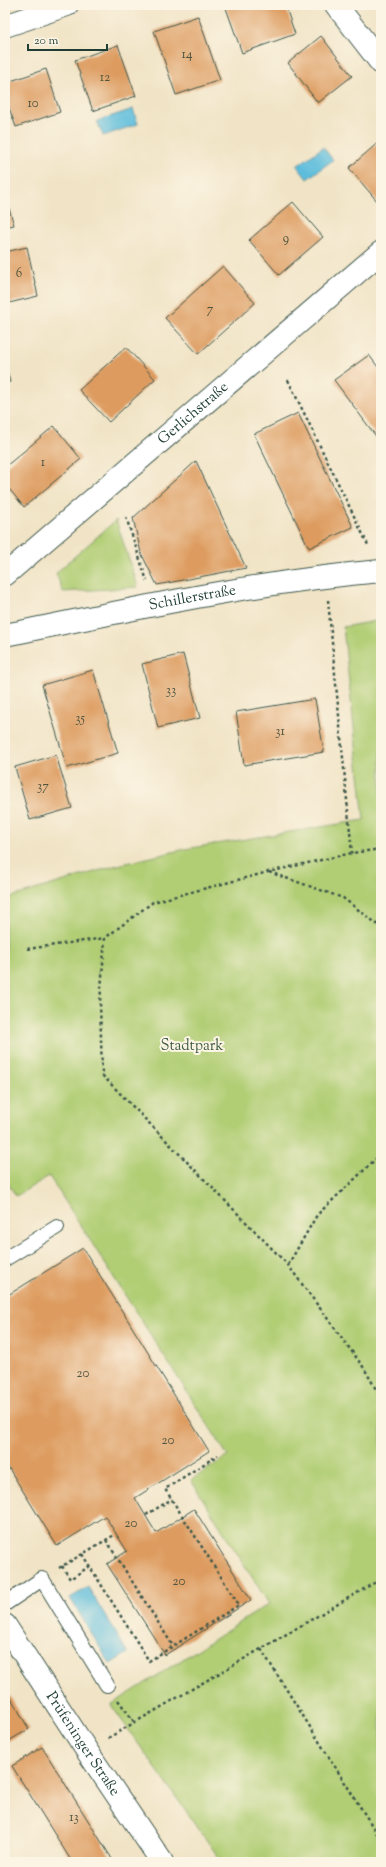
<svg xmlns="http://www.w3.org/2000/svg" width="386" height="1867" font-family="'Sorts Mill Goudy',serif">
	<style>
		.green { fill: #b1ce75; stroke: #688654 }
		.water { fill: #5dbddc; stroke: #3e7d88 }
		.building { fill: #dd9b5f }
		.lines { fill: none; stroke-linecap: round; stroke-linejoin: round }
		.lane-casing { stroke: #3e564a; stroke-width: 16 }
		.street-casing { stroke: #3e564a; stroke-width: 24 }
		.secondary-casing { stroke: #3e564a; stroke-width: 24 }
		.path { stroke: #3e564a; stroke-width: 2.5; stroke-dasharray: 3 3; stroke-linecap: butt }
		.lane { stroke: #fff; stroke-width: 14 }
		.street { stroke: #fff; stroke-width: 22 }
		.secondary { stroke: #fff; stroke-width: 22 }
		.labels { text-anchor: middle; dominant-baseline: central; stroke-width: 4; stroke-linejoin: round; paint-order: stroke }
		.number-label { font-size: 13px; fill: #4e543f }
		.street-label { font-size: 15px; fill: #1f3d34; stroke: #fcf5e5 }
		.park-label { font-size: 15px; fill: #3c5a41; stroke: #fcf5e5 }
	</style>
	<rect width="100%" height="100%" fill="#fcf5e5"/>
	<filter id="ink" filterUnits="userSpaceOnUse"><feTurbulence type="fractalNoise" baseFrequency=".025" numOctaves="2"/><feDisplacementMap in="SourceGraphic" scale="8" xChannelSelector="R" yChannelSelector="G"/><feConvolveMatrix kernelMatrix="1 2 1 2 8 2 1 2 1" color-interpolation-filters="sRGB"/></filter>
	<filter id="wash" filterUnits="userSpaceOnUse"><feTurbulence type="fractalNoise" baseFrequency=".012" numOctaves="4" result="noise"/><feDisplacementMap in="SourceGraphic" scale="16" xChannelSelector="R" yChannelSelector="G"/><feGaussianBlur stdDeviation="0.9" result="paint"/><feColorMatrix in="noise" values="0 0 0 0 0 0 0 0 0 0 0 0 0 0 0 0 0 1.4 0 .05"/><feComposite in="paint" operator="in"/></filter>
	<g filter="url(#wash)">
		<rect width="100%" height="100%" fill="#f1e4c6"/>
		<path class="green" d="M116,520L138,587L63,592L56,573Z
			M381,620V1862H222L111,1705L269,1604L191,1480L228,1456L49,1176L16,1196L5,1179V899L114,866L185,849L364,820L343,627Z"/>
		<path class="water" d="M133,109L138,124L103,136L97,121Z
			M323,147L333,160L307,179L297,166Z
			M88,1587L128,1653L110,1664L70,1598Z"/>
		<g id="blocks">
			<path class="building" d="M236,5H285L295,34L242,53L226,8Z
				M198,16L220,80L176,95L154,31Z
				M321,36L352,76L318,103L288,63Z
				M118,45L136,96L93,111L75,60Z
				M46,69L60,112L16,127L5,97V83Z
				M381,140V197L377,201L349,168Z
				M5,195L14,225L5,227Z
				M293,202L323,237L279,275L249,240Z
				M27,247L38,296L5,304V252Z
				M223,266L255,303L198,354L165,318Z
				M126,347L155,379L109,422L79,390Z
				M369,355L381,371V443L334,380Z
				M5,362L10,382L5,384Z
				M298,413L353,527L309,548L254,434Z
				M54,426L81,459L24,507L5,484V467Z
				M196,461L246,568L157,585L141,553L133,518Z
				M183,654L200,718L158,728L142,664Z
				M93,670L118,753L67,768L42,685Z
				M315,699L324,752L244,765L236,712Z
				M56,755L72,808L30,820L15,767Z
				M83,1248L209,1451L135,1498L156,1533L194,1509L251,1600L165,1655L107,1564L127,1551L105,1516L57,1546L5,1462V1297Z
				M5,1688L29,1729L5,1743Z
				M42,1747L114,1862H72L12,1766Z"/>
		</g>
	</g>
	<g filter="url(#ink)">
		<use href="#blocks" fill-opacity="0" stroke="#3e564a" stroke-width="1"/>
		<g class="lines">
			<g class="lane-casing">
				<path id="lane" d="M5,1259L57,1227
					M5,1604L42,1579L107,1685"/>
			</g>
			<g class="street-casing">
				<g id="street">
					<path d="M336,5L381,63"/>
					<path d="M5,26L67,5"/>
					<path id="s1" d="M5,575L381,252"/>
					<path id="s2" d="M5,635C129,610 254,582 381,571"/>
				</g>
			</g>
			<g class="secondary-casing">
				<g id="secondary">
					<path id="s3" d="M5,1625L87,1751L162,1862"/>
				</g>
			</g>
			<path class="path" d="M288,380L369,547
				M126,517L147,581
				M328,600L352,853
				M381,849L352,853L268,872L153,902L105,938L100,1002L102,1075L288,1265L364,1368L381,1398
				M269,872L343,898L381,927
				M27,949L105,938
				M288,1265L317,1215L381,1154
				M146,1515L172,1499
				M106,1540L173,1646
				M82,1554L149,1661L239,1605L165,1489L218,1455
				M62,1566L70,1579L90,1566
				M59,1568L116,1534
				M261,1649L381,1840
				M118,1700L135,1723
				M108,1738L381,1579"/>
			<use href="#lane" class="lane"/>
			<use href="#street" class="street"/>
			<use href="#secondary" class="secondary"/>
		</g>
	</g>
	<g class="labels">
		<g class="number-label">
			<text x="187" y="55">14</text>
			<text x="105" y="78">12</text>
			<text x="33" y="104">10</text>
			<text x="286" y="239">9</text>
			<text x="19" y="274">6</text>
			<text x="210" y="310">7</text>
			<text x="43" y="463">1</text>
			<text x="171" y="691">33</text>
			<text x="80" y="719">35</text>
			<text x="280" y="732">31</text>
			<text x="43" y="787">37</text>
			<text x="83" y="1374">20</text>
			<text x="168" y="1441">20</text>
			<text x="131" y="1524">20</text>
			<text x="179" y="1582">20</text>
			<text x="74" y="1818">13</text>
		</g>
		<g class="street-label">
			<text stroke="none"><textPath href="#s1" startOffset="248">Gerlichstraße</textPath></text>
			<text stroke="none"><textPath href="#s2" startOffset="191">Schillerstraße</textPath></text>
			<text stroke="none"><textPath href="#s3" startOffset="142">Prüfeninger Straße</textPath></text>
		</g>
		<g class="park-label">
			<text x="192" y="1046">Stadtpark</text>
		</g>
	</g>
	<rect width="386" height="1867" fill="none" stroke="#fcf5e5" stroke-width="20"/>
	<path d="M28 44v6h79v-6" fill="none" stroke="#1f3d34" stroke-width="2"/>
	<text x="34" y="44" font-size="12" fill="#1f3d34" stroke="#fcf5e5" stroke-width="3" paint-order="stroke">20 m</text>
</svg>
